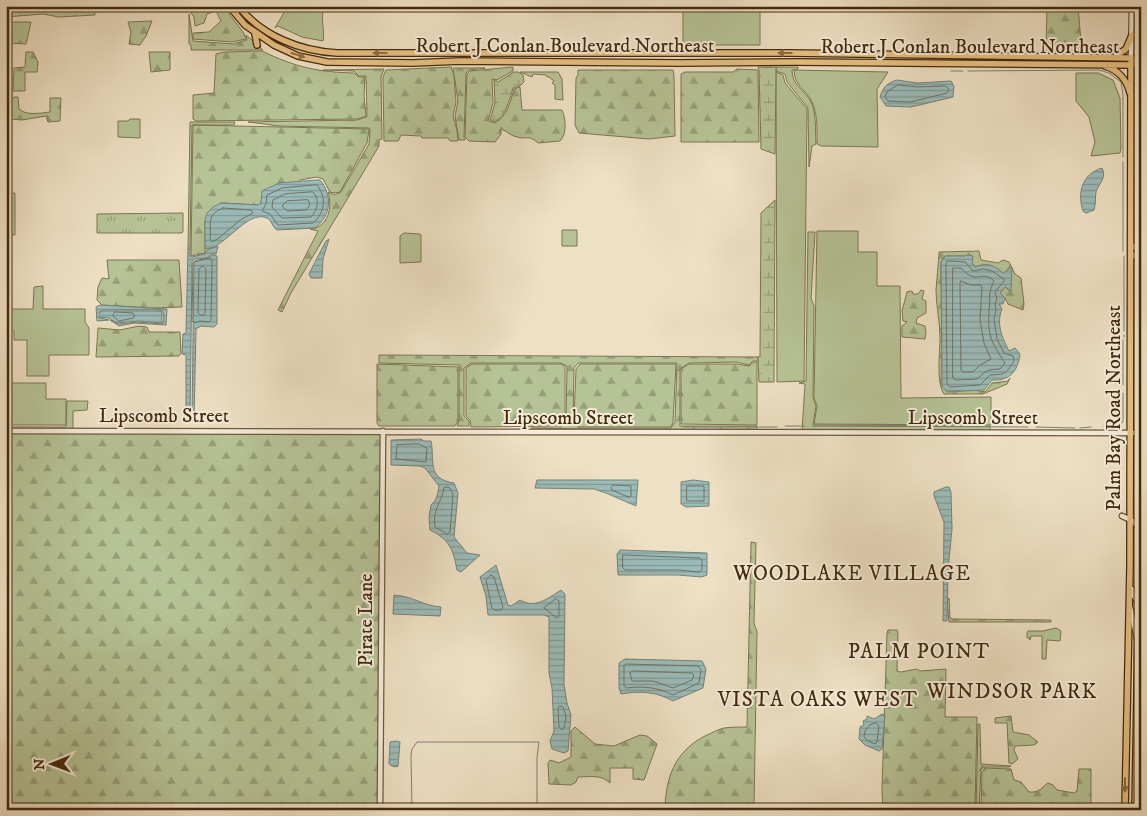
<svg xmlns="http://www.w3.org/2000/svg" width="1147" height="816" font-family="'IM FELL DW Pica',serif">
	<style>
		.green { fill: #b6c396; stroke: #7c7652 }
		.forest { fill: url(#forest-firs); stroke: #7c7652; fill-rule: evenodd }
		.wetland { fill: url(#wetland-marsh); stroke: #7c7652 }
		.park { fill: url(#park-tufts); stroke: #7c7652 }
		.water { fill: url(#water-rules); stroke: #788275 }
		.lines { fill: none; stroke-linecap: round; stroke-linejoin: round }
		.shore { stroke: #6f7364; stroke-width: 1 }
		.stream { stroke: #788275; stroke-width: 1 }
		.minor-casing { stroke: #6e583b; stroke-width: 7 }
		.major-casing { stroke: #432a0d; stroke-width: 8 }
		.minor { stroke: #f4ebd9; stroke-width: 4.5 }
		.major { stroke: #e7c082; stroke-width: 5.5 }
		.oneway { fill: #8d6e42 }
		.labels { text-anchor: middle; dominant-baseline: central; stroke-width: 4; stroke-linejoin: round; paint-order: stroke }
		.street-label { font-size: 20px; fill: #432a0d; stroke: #f4ebd9 }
		.neighbourhood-label { font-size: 21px; letter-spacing: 1px; fill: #432a0d; stroke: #f4ebd9 }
	</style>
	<defs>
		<pattern id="forest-firs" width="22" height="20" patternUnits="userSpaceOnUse" patternTransform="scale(1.25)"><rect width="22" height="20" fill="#b6c396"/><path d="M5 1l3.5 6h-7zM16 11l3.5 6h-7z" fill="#969f79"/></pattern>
		<pattern id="wetland-marsh" width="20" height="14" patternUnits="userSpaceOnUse" patternTransform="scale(1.25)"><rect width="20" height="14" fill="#b6c396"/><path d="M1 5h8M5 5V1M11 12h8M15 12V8" fill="none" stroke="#969f79"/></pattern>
		<pattern id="park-tufts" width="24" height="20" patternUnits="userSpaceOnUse" patternTransform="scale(1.25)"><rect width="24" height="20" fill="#b6c396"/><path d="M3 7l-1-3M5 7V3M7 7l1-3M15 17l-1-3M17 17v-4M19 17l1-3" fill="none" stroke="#969f79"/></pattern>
		<pattern id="water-rules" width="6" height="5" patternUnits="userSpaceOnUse" patternTransform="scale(1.25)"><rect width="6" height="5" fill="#9bbcba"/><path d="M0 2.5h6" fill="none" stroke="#809996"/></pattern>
	</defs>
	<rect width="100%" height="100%" fill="#eee0c4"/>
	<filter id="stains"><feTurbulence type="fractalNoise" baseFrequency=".004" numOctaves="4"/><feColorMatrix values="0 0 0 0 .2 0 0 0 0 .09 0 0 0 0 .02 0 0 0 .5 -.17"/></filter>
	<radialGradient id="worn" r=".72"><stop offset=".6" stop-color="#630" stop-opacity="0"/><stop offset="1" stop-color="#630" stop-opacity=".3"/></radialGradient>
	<path class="green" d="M288,6C300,6 313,5 323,12C321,22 325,31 323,41L302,37L278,26L275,28Z
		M683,6H760V45H683Z
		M776,67H798V69L792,70C792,85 803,89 810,100C817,113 815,130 816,144L812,146L809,167L808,108L787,82L785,74L776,71Z
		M794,70L888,72L877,89L878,147L821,146L817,144C817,129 818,113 811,100C805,89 794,85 794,70Z
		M520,72H558L562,79L563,100L555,99V85L552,83L554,81L549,77H547L546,75L533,74L532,77Z
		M776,72L783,75L785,83L807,109L804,381L777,382Z
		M1076,73H1098L1113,80L1120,98L1121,148L1120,153L1091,156L1095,142L1089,117L1076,101Z
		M130,119H140V138L118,137V121H128Z
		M6,193H15V235H6Z
		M562,230H577V246H562Z
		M817,231H858V252H877V286H900L901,398L991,397V425L814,424L817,406L814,398Z
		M808,232H815L811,298L814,306L813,398L816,406L813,425L990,426V432L802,431L805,384L799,383L806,381Z
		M404,233L420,234L421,235V262L400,263V236Z
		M43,286V309H85V322L89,328V355H49V376H27V340H14V331H6V309H33L34,287Z
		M6,383H46V399H66V425H6Z
		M67,401H88L87,410L73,411V429H6V427H66Z
		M1056,628L1061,631L1060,641L1047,640L1046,659H1042V636H1031L1030,640V638H1027V633L1028,631H1043Z"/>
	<path class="forest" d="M6,6H95V15L59,17L43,14L6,17Z
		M190,6H223L243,32L246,39L232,42L193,39V33L209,32L221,21L216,11L207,14L204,23L195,26L194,17L188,9Z
		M1047,6H1078L1082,54L1046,53Z
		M189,14L193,41L233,44L247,40L246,35L263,50H191V45L189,44Z
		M152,21L146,36L140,45L129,44L131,32L128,22Z
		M6,22H31L26,44L6,43Z
		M262,51C295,67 317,72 354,73L359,77H365L364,96L366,116L357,119L196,121L193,119V95L214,93L216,54L224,52Z
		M26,52H33L38,62L37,72H25V91H13L14,68L25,67Z
		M149,52H170V70L151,72Z
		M451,67L454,75L456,102L453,116L457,130L458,141H450L448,138H422L421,136L401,135L398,141H384L383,77L386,70Z
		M513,67V71L497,80L492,79L493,103L488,121L495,123C508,115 510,103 514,89L520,87L522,110H562C566,119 567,134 560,141L538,143C528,134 527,140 517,137C511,136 507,131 501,129V134L495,142L469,141L465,137L467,74L470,71Z
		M453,68H485L469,70L466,73L464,137L465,140H459L455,116L458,101Z
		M384,69L381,77L382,139L379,140V146L291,293L282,312L278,310L318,231L310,229C328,228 333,207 328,192L335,195L341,192L369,144L370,129L369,128L279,126L248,122L357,120L367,117L366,76H359L354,71L323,70Z
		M737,69L758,70L759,142H681V74L685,72H733Z
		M578,70H673L674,76L675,136L649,139L579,133L575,125L576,78L578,75Z
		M14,97H18L19,109C26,116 41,113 50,112V98H61L60,121L48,122L46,116L22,120L10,119C3,111 9,105 14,97Z
		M190,122H235L234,125H192L190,250L188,249Z
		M193,125L369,129L367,143L340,192L335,193L330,192L323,179L317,177L300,180L299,182L279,183L269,189L264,190L261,203L258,205L221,203L205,221V253L191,256Z
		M979,251L981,260L998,263L1003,260L1009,262L1015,274L1021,278L1024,304L1023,310L1008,304L1005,298L1000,293L1005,287L1011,291L1003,273L976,267L964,256H945L941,262L942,377L981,383L979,392L986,391L992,383L1008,381L1010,378L1007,384L983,394H944C936,383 940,352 940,337C940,321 936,306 936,290C937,278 938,267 939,255V252Z
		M107,260H179L182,307L153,308L102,305L97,300L98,287L102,278L109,279Z
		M921,290L924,291L922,299L926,301V313L917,318L916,323L925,326L926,333L925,339L902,337V326L907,322L903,321L902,311L907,292L912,291L913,294H918Z
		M139,326L147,327L149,332H180L181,353L179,356L96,357L98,328L120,330Z
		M379,355L758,357V361H753L749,365L736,362L689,363L680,369V426H757V432L531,428H560L566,419L567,366L561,363H471L464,368V416L469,421V426H457L459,421V365L379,363ZM578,363H677L675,422L671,428H578V423L573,417L574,368Z
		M754,362H757V425L681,424V369L689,364H736L749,366Z
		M377,364L458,367V421L455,426H379L377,423Z
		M472,364H561L565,366V418L560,426L471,427L470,420L466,416V368Z
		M580,364H676L673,422L671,427H579V422L574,417L576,369Z
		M6,431H383L380,810H6Z
		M751,542L756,543L754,623L757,632L754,808L665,809C666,778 674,753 703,737C710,734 716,730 724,728C732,727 740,727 747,727Z
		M949,598L950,618L953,619L1051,620V622H949L947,601Z
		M888,630H897L898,633L897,671L901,672L917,669L920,671L946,669L945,717H977L975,810H883L882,790L887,633Z
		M1011,716L1013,732L1029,735L1038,742L1034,745L1015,746L1014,750L1018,759L1012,764L1009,763L1007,723H995V718Z
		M978,724H980L981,764L1011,766L1009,767H985L981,769L979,810H976Z
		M575,727L595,744L614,746L640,735L647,736L657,744L644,780L633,779V768H610V783C600,774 591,777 578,777L576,782L571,785L549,784L548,763L550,760L559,763L571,757V731Z
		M985,768L1011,769L1014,780L1021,782L1029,792C1040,793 1042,787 1048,783L1053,785L1057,790L1074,793L1077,791L1079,769H1091V810H981L982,772Z"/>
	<path class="wetland" d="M758,67H776L775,154L761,149L759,70Z
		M514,72H518L523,75L524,82L520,86L513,88C509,101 507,114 495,122L490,120L495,103L494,80L498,82Z
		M775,200L774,382H759L758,357L760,356L761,213Z"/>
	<path class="park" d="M183,213V231L182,233H97V214Z"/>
	<path class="water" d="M897,80L917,83L951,81L954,86L953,97L911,107L886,106L880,97C883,87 887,83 897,80Z
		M1102,168C1107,178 1099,183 1096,192C1095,198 1096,204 1094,210L1086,213L1083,211C1077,193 1082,174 1102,168Z
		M317,180H320C333,195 331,216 315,228L277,230C272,227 272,220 267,218C247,209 225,249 205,249V221L207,213L213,207L221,203L258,205L261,203L262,191L279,183Z
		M329,239L323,259L322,278H311L309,274C315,262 320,252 326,241Z
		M218,246L216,254H212L207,258L194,259L192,262L190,419H186V355L182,354L183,334L186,333L188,249L190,250V256L192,257L205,254L207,250Z
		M213,255L217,256V324L214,327L201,326L196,329L194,419L192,420L194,262L207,259Z
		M968,255L973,256L972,263L975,267C987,262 994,265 1003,273L1012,267L1011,291L1005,287L1000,293L1005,298L1003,304H999L1002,309C996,324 1002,337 1009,351L1015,348L1020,354C1018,371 1010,381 992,380L984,390L947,392L942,386L941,262L945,256H964Z
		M100,305L167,309L166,325L134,323L119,326L110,320L118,324L138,322L162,324L164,320L163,311L158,310H103L97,313V317L109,320L97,321L96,307Z
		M103,311H158L162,312V323L138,321L116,323L109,318L99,317V313Z
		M421,439L424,441H431C435,460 426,479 454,483L458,493L454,537L467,553L480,555L461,572L457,570C453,549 450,540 430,530L429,517L431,505C437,500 438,493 439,486L425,468L420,466L391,465V440Z
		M537,480H638L636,506L606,493L594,489L535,488Z
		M693,480L709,482V506L686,507L681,504V482Z
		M946,487H949L951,492L952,529L948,570L947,621H943L944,522L934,496V492Z
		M620,550L707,553V575L702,577L678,575H618L617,554Z
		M496,565L508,605L511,606L520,600C535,609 547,599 561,590L565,594L564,684L567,703L571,715L568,751L564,753L552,749L550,741L554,731L552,688L549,673V617L544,615H488L486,596L480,577Z
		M394,595C412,596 424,606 441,607L440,616L393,614Z
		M625,659L702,661L706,669L703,688L673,701C655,691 640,691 621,694L619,688V663Z
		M882,714L885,715L882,749L879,751L865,745L859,739L860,727L864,725L863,721L867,719V716L874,719Z
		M396,741L400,742L398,766L395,767L390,765L389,764L390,742Z"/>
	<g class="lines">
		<path class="shore" d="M898,85L917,87L946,86L949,89L947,93L910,102L888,101L885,97L887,92Z
			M317,185C327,197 325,213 313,223L278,225L270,214L262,211L266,204L267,195L282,188Z
			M313,192C320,200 318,209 311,217L282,218L272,207L273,200L285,194Z
			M308,200L310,205L306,210L287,211L282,206L287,201Z
			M223,208L251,210L253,213L240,220L219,238L212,242L210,239C212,224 205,215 223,208Z
			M210,258L212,261L211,320L209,322L200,321L194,323L192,321L193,263L195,261Z
			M948,261L965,262L973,271L984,269L992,271L1005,280L995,292L997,299L995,304L996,310L994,319L997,339L1004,353L1013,356L1014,361C1005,375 1005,374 990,375L980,385L950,387L947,384L946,264Z
			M203,266L206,269L205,313L204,315H200L198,313L199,269Z
			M953,268H961C976,286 983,269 994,281C987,296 991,296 989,311C987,336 992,343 1005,363L1000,369C988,369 986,371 977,379L956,380L953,378Z
			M961,281L971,285H980L982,287L980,320L984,343L991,359L980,365L973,372H963L961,370L960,284Z
			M115,312L133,313L135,316L133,318L119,321L113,316Z
			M419,444L427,448L426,462L396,459L397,445Z
			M613,485L631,486V496L628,497L612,490L611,488Z
			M687,486H704V501H687Z
			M446,487L450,488L453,494L450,532L447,534L435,527C432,509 441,505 444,488Z
			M623,555L700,558L702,560V570L699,572L678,570H625L623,568Z
			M491,575L494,577L503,607L501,610H494L492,608L486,580Z
			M556,599L559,601V616L557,618L544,608Z
			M626,664L698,666L701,670L699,683L673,695C657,687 644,686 626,688L624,686V666Z
			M633,671L692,673L694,675L692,680L673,688L653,681H632L630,673Z
			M560,706L563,707L566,716L564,728L562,730L559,727L558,709Z
			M876,723L879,726L877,742L875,744L868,741L864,737L865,731L870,725Z"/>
		<path class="stream" d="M951,71H963
			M968,71L1099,70L1109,73L1121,82L1123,95V157
			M1123,162V251
			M1124,256V331
			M1124,337V335
			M1123,385V340
			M785,426H805
			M813,426L1028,427
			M1104,426H1120L1123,421V393
			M683,427H777
			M1036,427L1075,428
			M1080,428L1091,427
			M412,810L411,755L412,749L417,742H539L537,757V810"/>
		<g class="minor-casing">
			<path id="minor" d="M1131,58L1132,6
				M1141,61V47
				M1131,244L1140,253
				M1131,253L1134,255L1140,263
				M6,431L1141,433
				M1122,516L1133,521L1140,529
				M1132,589V593L1139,604
				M1130,607L1137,638
				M380,810L383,431"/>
		</g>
		<g class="major-casing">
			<path id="major" d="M229,6L245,25L274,45L298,56L327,62L413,63L461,61L678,63L795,62L1131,65L1141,61
				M238,6C262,36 300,51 337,53H790L1131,58L1141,61
				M255,34L257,45
				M1116,56L1126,49L1132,35
				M1141,61V107
				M1105,66C1118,70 1127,80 1130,93
				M1125,810L1130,567L1131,62
				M1135,810L1140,521L1141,128"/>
		</g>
		<use href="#minor" class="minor"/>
		<use href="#major" class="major"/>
	</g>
	<defs><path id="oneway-solid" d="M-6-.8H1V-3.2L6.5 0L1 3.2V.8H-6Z" transform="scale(1.25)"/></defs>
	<g class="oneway">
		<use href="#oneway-solid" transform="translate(380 53) rotate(180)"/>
		<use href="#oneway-solid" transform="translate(785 53) rotate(-180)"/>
		<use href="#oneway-solid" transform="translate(298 55) rotate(18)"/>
		<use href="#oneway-solid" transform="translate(1125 785) rotate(90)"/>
	</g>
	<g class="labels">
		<g class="street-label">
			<text x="565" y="46">Robert J Conlan Boulevard Northeast</text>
			<text x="970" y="47">Robert J Conlan Boulevard Northeast</text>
			<text transform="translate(1114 408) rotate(-90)">Palm Bay Road Northeast</text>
			<text x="164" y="416">Lipscomb Street</text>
			<text x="568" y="418">Lipscomb Street</text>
			<text x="973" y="418">Lipscomb Street</text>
			<text transform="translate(366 620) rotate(-90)">Pirate Lane</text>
		</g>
		<g class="neighbourhood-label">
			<text x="852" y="574">WOODLAKE VILLAGE</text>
			<text x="919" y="652">PALM POINT</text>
			<text x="1012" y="692">WINDSOR PARK</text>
			<text x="818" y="700">VISTA OAKS WEST</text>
		</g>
	</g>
	<rect width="1147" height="816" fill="none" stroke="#eee0c4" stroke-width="25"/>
	<rect x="8" y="8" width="1132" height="801" fill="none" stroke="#432a0d" stroke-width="2.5"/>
	<rect x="12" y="12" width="1122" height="791" fill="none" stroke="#432a0d"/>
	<g transform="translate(52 764) rotate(269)" stroke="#f4ebd9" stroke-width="4" paint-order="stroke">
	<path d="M0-4L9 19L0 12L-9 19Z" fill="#432a0d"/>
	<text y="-8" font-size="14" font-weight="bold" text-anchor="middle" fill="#432a0d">N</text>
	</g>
	<rect width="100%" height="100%" filter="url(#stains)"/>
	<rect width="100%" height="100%" fill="url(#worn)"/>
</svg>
